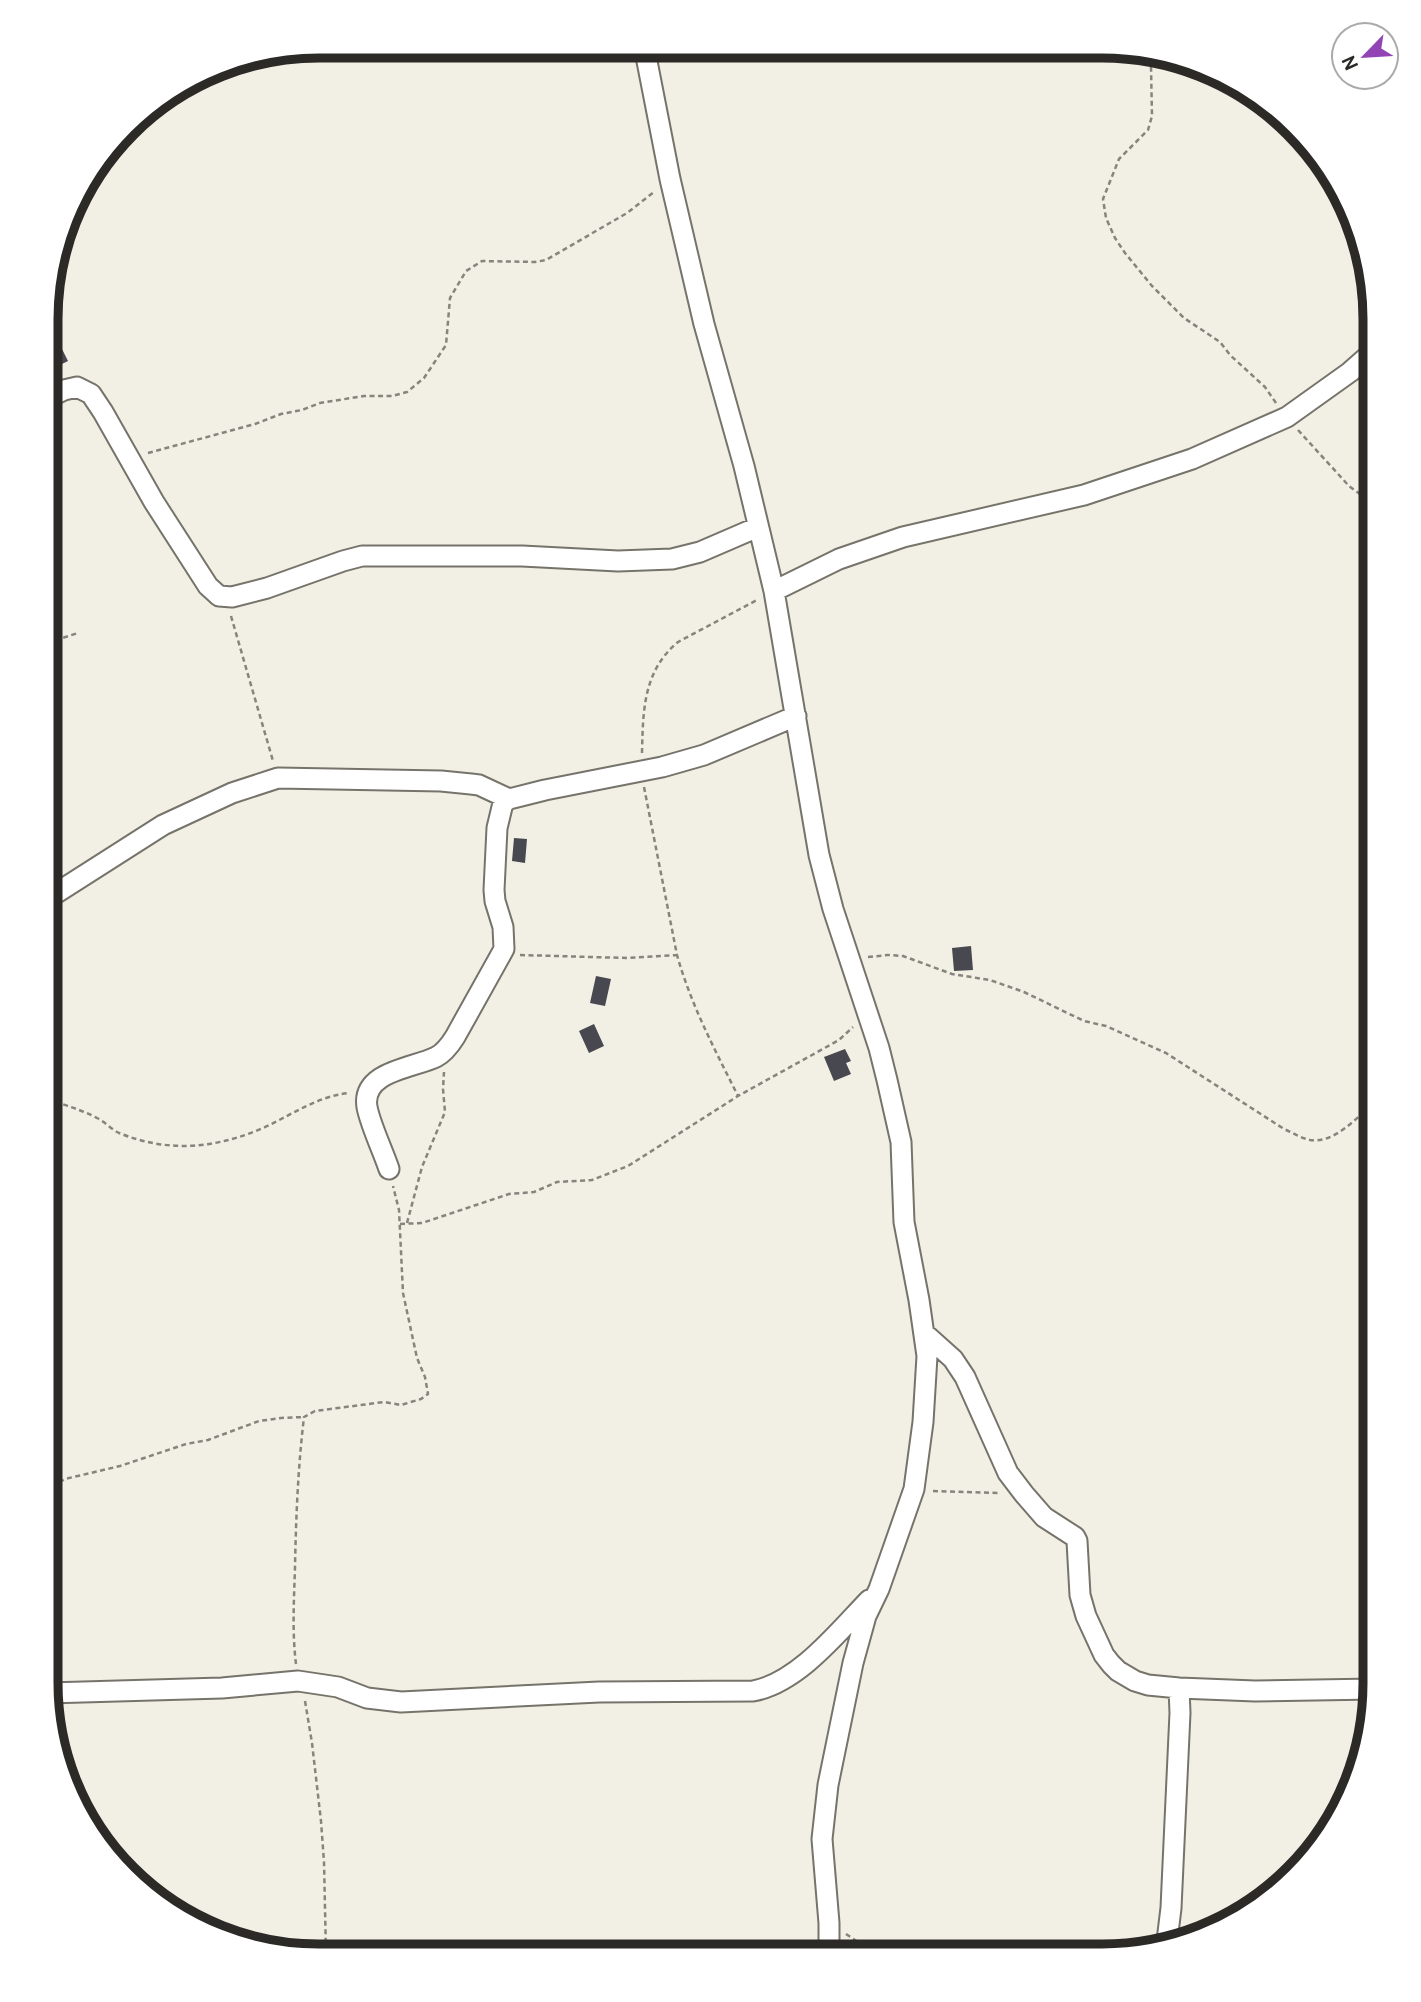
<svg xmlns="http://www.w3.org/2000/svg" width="1421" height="2002" font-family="Cabin,sans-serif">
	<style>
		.building { fill: #484850 }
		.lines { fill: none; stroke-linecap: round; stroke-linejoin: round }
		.minor-casing { stroke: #76736a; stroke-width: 23 }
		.path { stroke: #86847d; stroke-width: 2.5; stroke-dasharray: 5 3.5; stroke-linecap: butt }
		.minor { stroke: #fff; stroke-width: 19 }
		.rim { fill: none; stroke: #2c2a27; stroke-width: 9 }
	</style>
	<rect width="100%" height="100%" fill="#f2efe5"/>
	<path class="building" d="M59,343L68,361L48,371V348Z
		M514,838L527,839L525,863L512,861Z
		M971,946L973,970L954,971L952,948Z
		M596,976L611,979L605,1006L590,1003Z
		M594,1024L604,1046L589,1053L579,1031Z
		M845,1049L851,1061L846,1063L851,1074L834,1081L824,1057Z"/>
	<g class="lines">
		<g class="minor-casing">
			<path id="minor" d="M644,46L670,179L704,324L744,466L774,591L819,855L833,909L879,1048L887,1080L901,1142L904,1222L919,1300L927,1356L923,1422L914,1489L879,1589L866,1616L853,1663L828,1785L822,1839L829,1923V1956
				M48,398L64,390L77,387L91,394L103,412L154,502L208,586L219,596L232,597L267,588L343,561L362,556H522L618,561L672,559L700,552L758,527
				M774,591L839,559L903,537L1084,495L1192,459L1287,417L1350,372L1375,350
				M47,899L163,825L232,793L278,778L441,781L471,784L479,785L509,799
				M389,1169C383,1151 370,1124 367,1107C361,1071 414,1068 436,1057C444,1053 450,1045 455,1037L504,949L503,927L495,901L494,890L497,828L503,803L509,799L545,790L662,767L704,755L796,716
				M924,1333L953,1359L965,1377L1008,1473L1024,1494L1044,1517L1075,1537L1077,1541L1080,1595L1086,1616L1104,1655L1111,1664L1118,1671L1135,1681L1148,1685L1179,1688L1255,1691L1375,1689
				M48,1693L222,1688L298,1681L338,1687L367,1698L401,1702L599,1692L753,1691C798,1683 839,1631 869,1600
				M1167,1941L1171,1908L1180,1713L1179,1688"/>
		</g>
		<path class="path" d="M1148,50L1151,67L1152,116L1148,130L1119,159L1103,199L1106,218L1115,238L1125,253L1152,286L1184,318L1220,342L1230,355L1265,387L1276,403
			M1298,430L1349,486L1375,505
			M148,453L255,424L281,414L302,410L320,403L364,396H392L407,392L424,378L446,345L450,298L466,271L482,261L535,262L546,260L627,213L654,192
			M231,616L273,761
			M47,643L78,633
			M642,753C643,711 643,671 678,642L757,600
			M644,787L677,955C691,1005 715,1050 738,1096
			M520,955L627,958L677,955
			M868,957L888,955L903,956L952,974L990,980L1024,992L1084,1021L1106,1026L1166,1053L1284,1129C1293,1133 1301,1138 1310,1140C1335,1144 1358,1116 1375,1102
			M47,1099C64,1105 80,1109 97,1118C105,1122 111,1129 119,1133C166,1152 210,1149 256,1131C288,1118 315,1096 350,1093
			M407,1223L422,1167L445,1112L443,1089L444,1072
			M400,1224L422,1223L509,1194L534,1192L557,1182L592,1180L628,1166L738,1096L839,1040L853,1027
			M933,1491L1000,1493
			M46,1502L51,1487L65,1479L120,1466L186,1444L208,1440L259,1421L281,1418L304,1417
			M296,1664C292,1632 294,1600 295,1567C296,1517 298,1467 304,1417L315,1411L384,1402L401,1405L421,1399L428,1394L425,1377L417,1358L403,1293L399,1210L393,1186
			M305,1701L312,1743L321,1821L324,1862L326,1954
			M846,1934L878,1956"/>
		<use href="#minor" class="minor"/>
	</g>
	<path d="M0 0H1421V2002H0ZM319 58H1102A261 261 0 0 1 1363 319V1683A261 261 0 0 1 1102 1944H319A261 261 0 0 1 58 1683V319A261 261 0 0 1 319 58Z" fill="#fff" fill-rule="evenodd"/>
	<path class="rim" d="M319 58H1102A261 261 0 0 1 1363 319V1683A261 261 0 0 1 1102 1944H319A261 261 0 0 1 58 1683V319A261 261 0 0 1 319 58Z"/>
	<g transform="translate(1365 56) rotate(245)"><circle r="33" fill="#ffffff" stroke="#abaaa9" stroke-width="2"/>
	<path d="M0-5L12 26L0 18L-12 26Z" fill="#9344b4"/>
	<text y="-10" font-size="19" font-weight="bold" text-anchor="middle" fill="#2c2a27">N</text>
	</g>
</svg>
